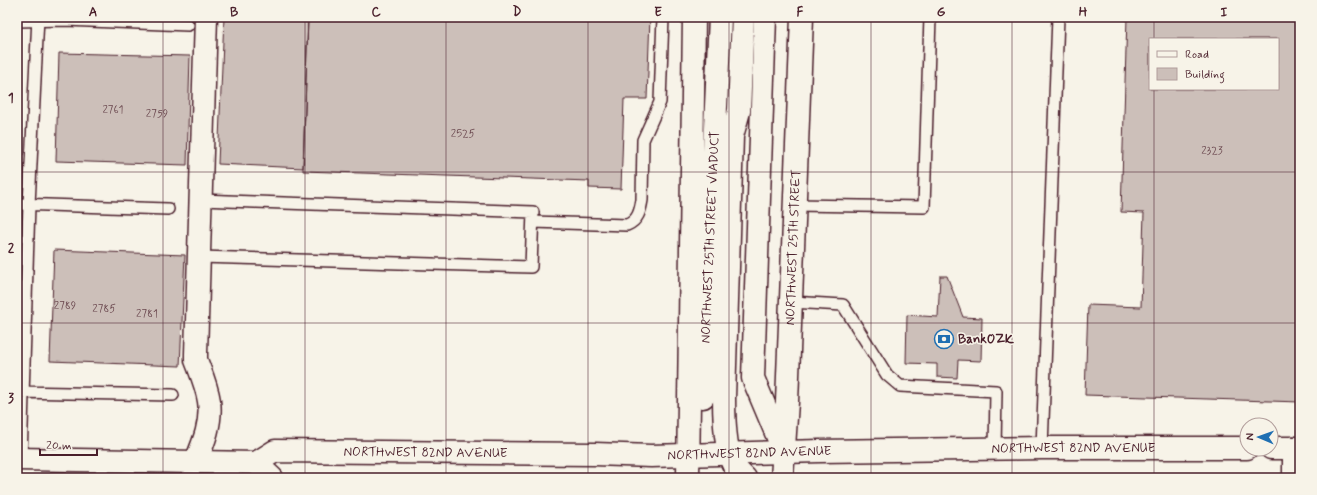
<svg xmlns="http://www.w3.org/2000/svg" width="1317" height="495" font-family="Mynerve,sans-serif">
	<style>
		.building { fill: #ccbfb9; stroke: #4a1f2b; fill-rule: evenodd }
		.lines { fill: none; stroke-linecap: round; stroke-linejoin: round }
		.lane-casing { stroke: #4a1f2b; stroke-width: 14 }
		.street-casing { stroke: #4a1f2b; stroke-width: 25 }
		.secondary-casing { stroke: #4a1f2b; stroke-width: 25 }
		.lane { stroke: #f7f3e8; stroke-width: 11 }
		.street { stroke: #f7f3e8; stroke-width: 22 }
		.secondary { stroke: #f7f3e8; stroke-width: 22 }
		.grid { fill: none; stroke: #4a1f2b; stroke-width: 1; stroke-opacity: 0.55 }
		.labels { text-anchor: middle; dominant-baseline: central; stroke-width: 3; stroke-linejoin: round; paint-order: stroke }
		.number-label { font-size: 11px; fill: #6a474e }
		.street-label { font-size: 13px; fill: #4a1f2b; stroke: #f7f3e8 }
		.poi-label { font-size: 13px; font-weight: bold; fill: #4a1f2b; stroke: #f7f3e8; text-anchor: start }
		.neatline { fill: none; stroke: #4a1f2b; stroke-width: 1.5 }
		.grid-label { font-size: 13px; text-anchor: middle; font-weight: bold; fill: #4a1f2b }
	</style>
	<rect width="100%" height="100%" fill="#f7f3e8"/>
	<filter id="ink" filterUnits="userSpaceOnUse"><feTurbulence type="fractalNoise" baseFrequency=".025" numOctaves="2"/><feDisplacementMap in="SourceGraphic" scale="8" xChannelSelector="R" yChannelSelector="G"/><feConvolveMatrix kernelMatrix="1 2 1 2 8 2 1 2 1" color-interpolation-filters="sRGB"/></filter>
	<g filter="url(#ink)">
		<path class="building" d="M224,17H308L303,168L218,164Z
			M308,17H650L647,99H624L621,189L589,188V181L303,171Z
			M1127,17H1300V402L1085,395L1088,305L1141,307L1144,213L1121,212ZM1150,39H1278V89H1150Z
			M59,53L190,56L187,165L56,161Z
			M17,55L20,56L17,131Z
			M54,250L185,255L180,366L50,361Z
			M940,276H947L963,317L982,318L981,361L958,360L957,378L937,377V364L906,363L907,315L938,317Z"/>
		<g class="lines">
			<g class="lane-casing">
				<path id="lane" d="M17,21L65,20L188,25
					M17,204L168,209
					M795,205L924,207L930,17
					M533,222L627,225C638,220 640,212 642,200L643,140L660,102L663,17
					M199,257L531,267L533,212L201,200
					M791,302L843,305L887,375L900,386L996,391L995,449
					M17,392L173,395
					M1042,448L1058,17
					M21,459L29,205L38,17"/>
			</g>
			<g class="street-casing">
				<path id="street" d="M196,461C204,442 212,422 209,401C207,387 201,373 196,360V354L206,17"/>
			</g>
			<g class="secondary-casing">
				<g id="secondary">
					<path d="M743,17L739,111L732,136L724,398C724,417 725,455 736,469C739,472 742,475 745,478"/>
					<path d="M765,17L753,378L782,447"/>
					<path id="s1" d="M703,397L720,17"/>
					<path d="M1271,448H1300"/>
					<path id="s2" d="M17,459L256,463L275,451L595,454L651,456L820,451L1042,448H1247"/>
					<path d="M256,463L272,478"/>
					<path d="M688,478L694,17"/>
					<path id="s3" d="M782,478L787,402L802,17"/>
					<path d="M1294,478V448"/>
				</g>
			</g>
			<use href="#lane" class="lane"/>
			<use href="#street" class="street"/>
			<use href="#secondary" class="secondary"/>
		</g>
	</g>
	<path class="grid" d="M163,17V478M305,17V478M446,17V478M588,17V478M729,17V478M871,17V478M1012,17V478M1154,17V39M1154,89V478M17,172H1300M17,323H1300"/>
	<defs>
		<g id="bank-ring" transform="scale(1)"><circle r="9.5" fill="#f7f3e8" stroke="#1f6fb2" stroke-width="1.5"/><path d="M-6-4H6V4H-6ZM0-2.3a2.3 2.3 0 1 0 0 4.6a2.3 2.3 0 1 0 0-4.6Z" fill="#1f6fb2"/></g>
	</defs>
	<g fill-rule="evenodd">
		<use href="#bank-ring" x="944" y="339"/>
	</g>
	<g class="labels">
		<g class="number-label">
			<text x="113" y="110">2761</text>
			<text x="157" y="114">2759</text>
			<text x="463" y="134">2525</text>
			<text x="1212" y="151">2323</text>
			<text x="65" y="306">2789</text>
			<text x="104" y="309">2785</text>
			<text x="147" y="314">2781</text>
		</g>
		<g class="street-label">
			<text stroke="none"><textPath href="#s1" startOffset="160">NORTHWEST 25TH STREET VIADUCT</textPath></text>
			<text stroke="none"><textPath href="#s3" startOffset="231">NORTHWEST 25TH STREET</textPath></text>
			<text stroke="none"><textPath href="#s2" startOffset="1060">NORTHWEST 82ND AVENUE</textPath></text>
			<text stroke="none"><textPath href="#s2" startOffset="412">NORTHWEST 82ND AVENUE</textPath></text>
			<text stroke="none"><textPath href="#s2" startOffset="736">NORTHWEST 82ND AVENUE</textPath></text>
		</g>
		<g class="poi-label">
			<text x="958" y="339">BankOZK</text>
		</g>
	</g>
	<rect width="1317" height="495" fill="none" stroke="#f7f3e8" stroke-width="44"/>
	<rect x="1149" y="38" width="130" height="52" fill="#f7f3e8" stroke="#b29e9c"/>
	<rect x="1157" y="51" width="20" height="6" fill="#f7f3e8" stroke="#b29e9c"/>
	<text x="1185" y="58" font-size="12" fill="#4a1f2b">Road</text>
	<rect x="1157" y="68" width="20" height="12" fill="#ccbfb9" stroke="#b29e9c"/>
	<text x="1185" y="78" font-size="12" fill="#4a1f2b">Building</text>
	<g transform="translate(1259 437) rotate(272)"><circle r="19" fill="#f7f3e8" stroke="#b29e9c"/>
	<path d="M0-3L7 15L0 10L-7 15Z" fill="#1f6fb2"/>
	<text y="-6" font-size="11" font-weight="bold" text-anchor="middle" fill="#4a1f2b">N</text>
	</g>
	<path d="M40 449v6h57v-6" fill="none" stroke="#4a1f2b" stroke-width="2"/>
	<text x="46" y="449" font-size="12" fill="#4a1f2b" stroke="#f7f3e8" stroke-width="3" paint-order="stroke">20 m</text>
	<rect x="22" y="22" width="1273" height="451" class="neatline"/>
	<g class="grid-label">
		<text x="93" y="16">A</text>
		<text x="234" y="16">B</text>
		<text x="376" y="16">C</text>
		<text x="517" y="16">D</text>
		<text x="658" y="16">E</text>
		<text x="800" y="16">F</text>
		<text x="941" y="16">G</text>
		<text x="1083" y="16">H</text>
		<text x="1224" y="16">I</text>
		<text x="11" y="102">1</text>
		<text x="11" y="252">2</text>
		<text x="11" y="402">3</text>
	</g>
</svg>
